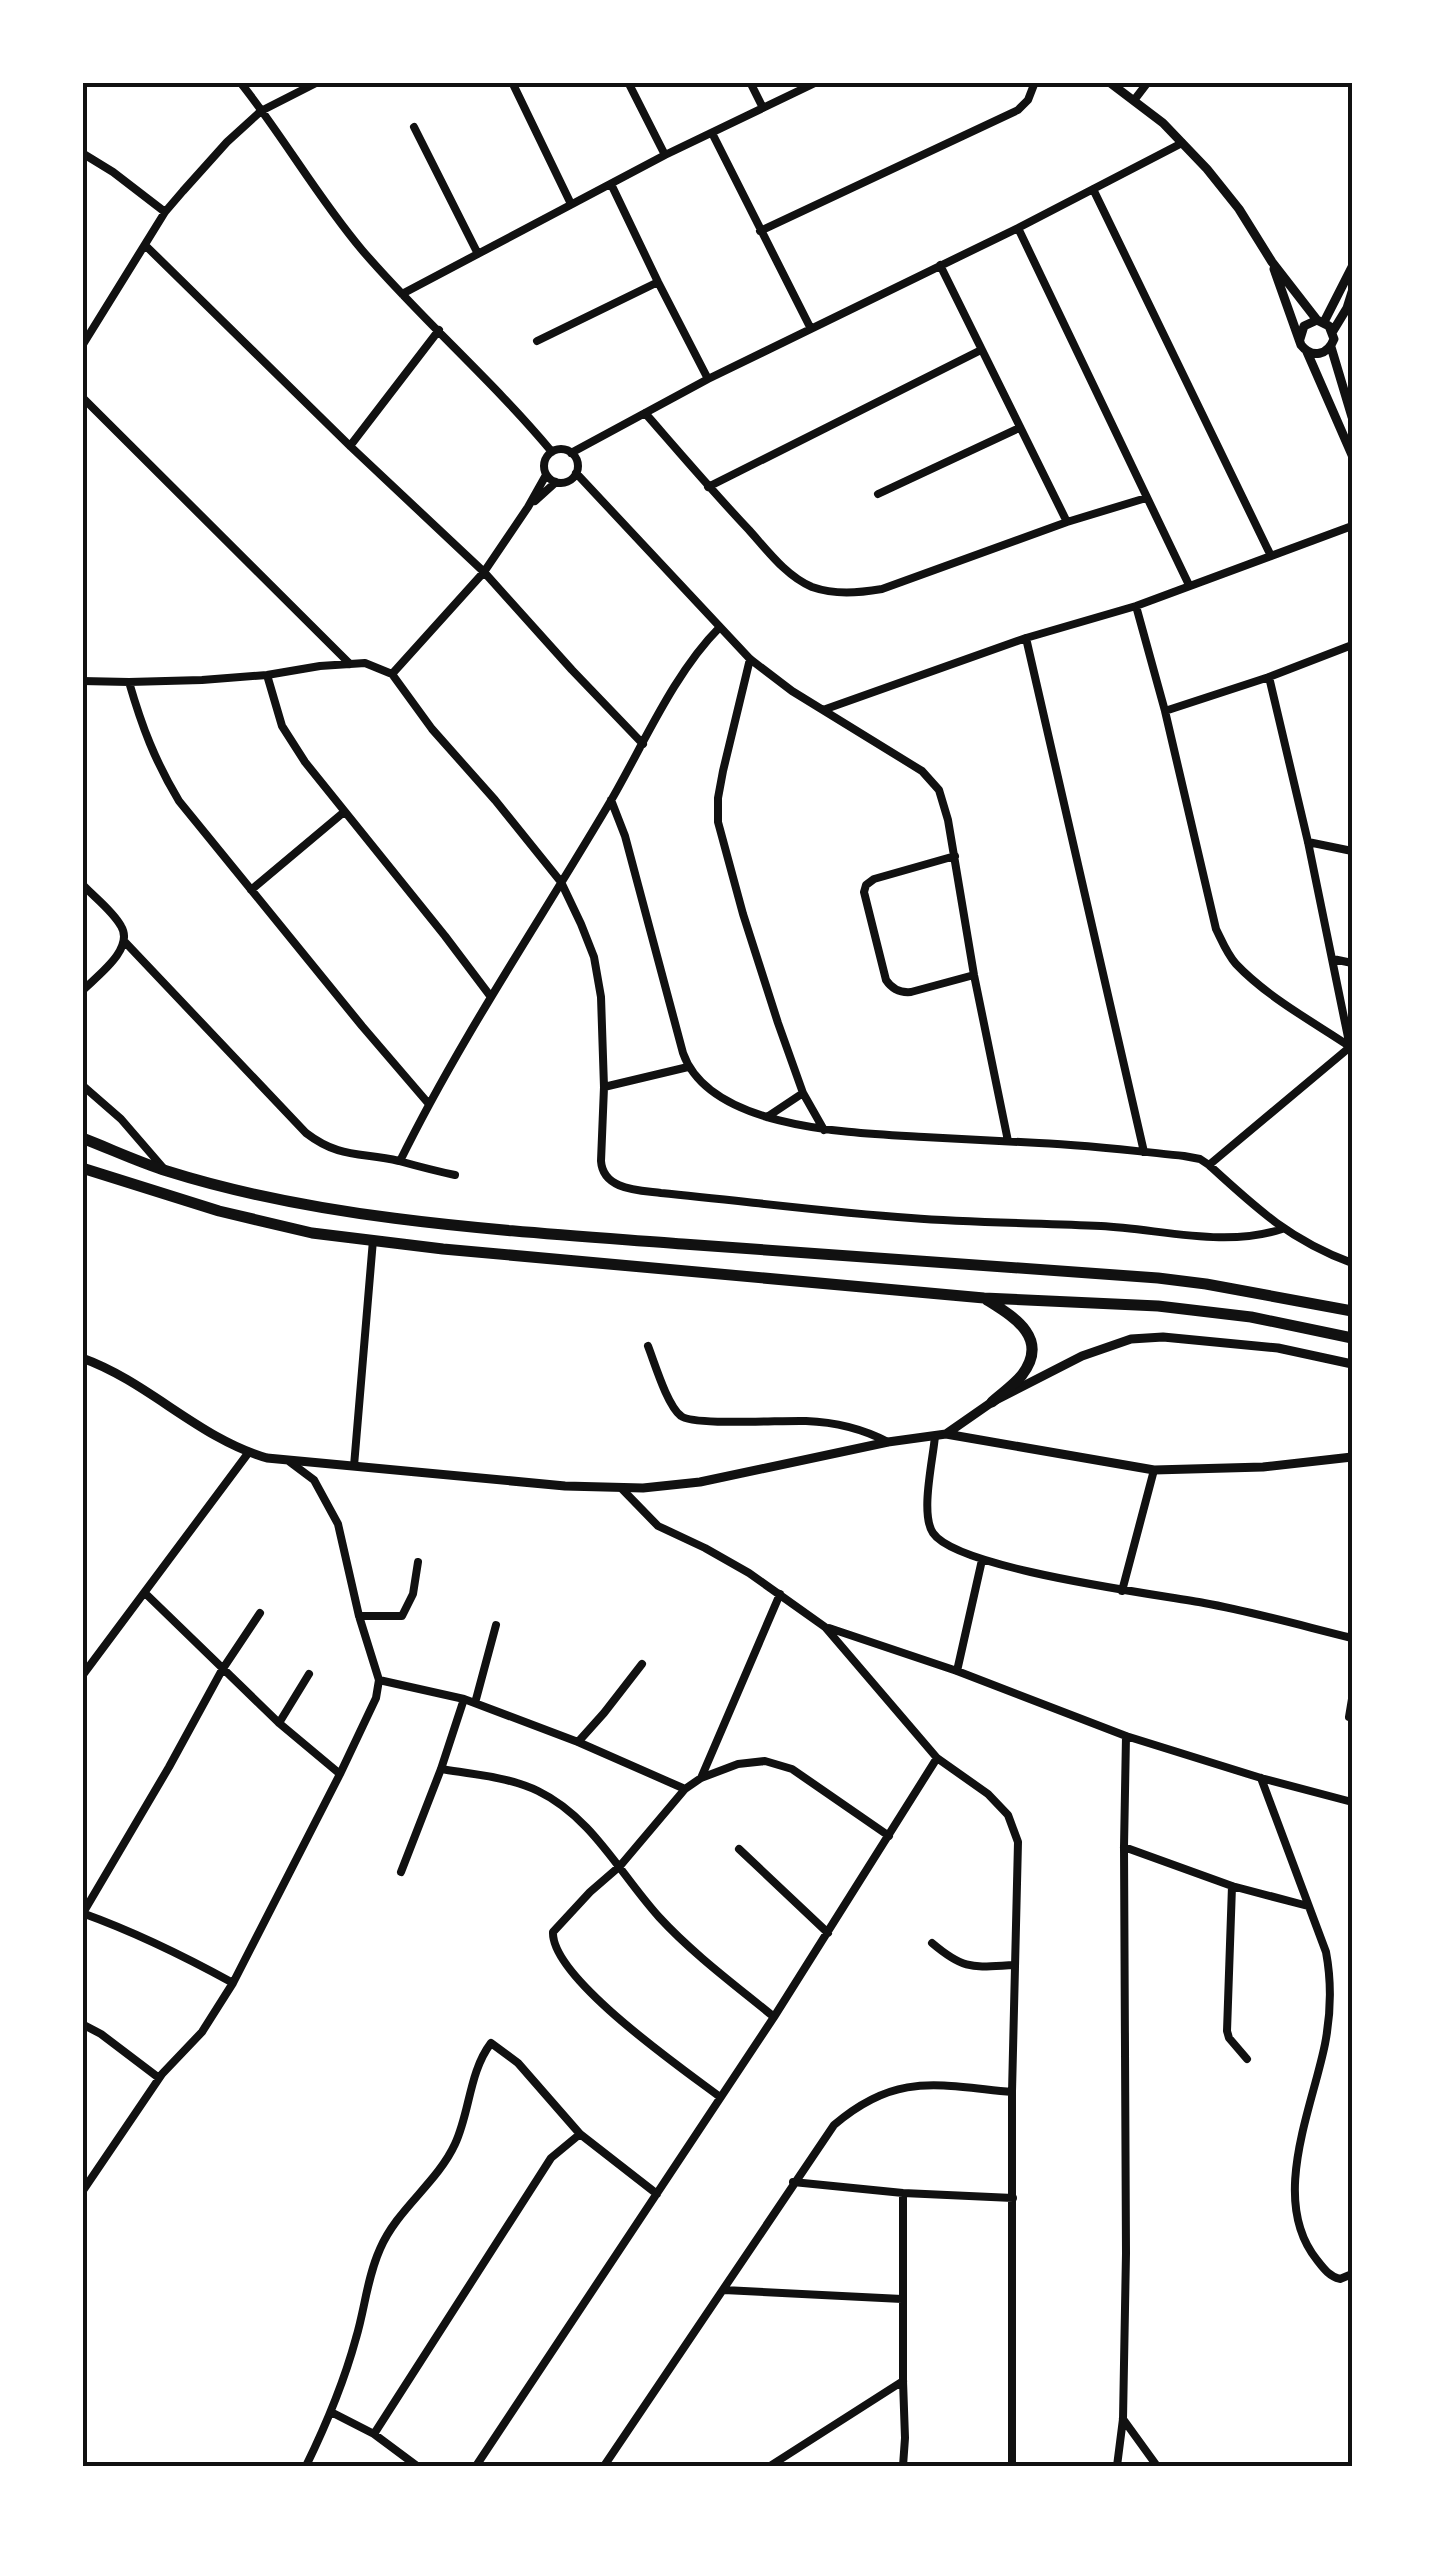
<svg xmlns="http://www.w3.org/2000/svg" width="1435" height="2549" font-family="Inter,sans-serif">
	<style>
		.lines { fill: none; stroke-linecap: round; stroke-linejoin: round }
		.minor { stroke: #111; stroke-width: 8 }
		.tertiary { stroke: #111; stroke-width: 9 }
		.trunk { stroke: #111; stroke-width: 11 }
		.neatline { fill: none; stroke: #111; stroke-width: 4 }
	</style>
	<rect width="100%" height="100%" fill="#fff"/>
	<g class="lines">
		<path class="minor" d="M240,82C283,136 318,198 362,250C422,320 493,381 552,452
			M512,82L571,204
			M628,82L665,155
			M750,82L763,108
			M1135,99L1148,82
			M414,127L478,254
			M712,133L810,327
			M82,153L113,172L165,212
			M611,184L658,282L708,379
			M1093,189L1271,556
			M1018,228L1189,585
			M760,231L1018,110L1028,100L1035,82
			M146,246L350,446L484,572L572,670L643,744
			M940,265L1067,522
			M402,294L665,155L817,82
			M537,341L658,282
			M82,346L165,212L183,191L227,142L261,111L318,82
			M82,397L350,664
			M645,413C679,452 713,492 749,530C767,550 786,576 812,587C835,595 858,593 882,589L1067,522L1146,498
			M350,446L439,330
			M544 466a17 17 0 1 1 34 0a17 17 0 1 1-34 0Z
			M571,453L708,379L1018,228L1182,143
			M576,473L750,659L792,691L922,771L939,790L948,820L974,975L1008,1141
			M708,487L981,350
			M878,494L1019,428
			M535,501L556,482
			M1136,606L1165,711L1216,929C1222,941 1227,954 1236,964C1267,997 1315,1023 1352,1048
			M1026,638L1144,1152
			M750,659L723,771L718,798V822L743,914L778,1023L803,1093L824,1130
			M392,674L484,572L528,507L546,475
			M267,675L282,726L305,762L445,936L491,997
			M1269,677L1308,842L1350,1047
			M82,681L129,682L202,680L267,675L320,666L365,663L392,674L432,729L495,800L561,882L581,924L594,957L601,997L604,1087L601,1161C603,1190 638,1190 661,1193C744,1201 827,1212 911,1218C974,1223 1038,1223 1101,1226C1160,1229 1225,1248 1282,1229
			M129,682C142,727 155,761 179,801L362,1026L428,1103
			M823,710L1026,638L1136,606L1352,526
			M1165,711L1269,677L1352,645
			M611,800L625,836L683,1053C710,1130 855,1133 924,1137C962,1139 1000,1141 1039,1143C1087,1145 1136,1151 1184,1156L1200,1159L1209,1165C1257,1209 1290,1240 1352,1263
			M1308,842L1352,851
			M955,856L874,879L866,885L864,892L886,980C892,989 900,993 911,992L974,975
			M82,884C94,897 112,910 121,926C135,949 97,976 82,991
			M251,890L344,812
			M124,941L306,1133C340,1159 361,1152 399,1161C417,1166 436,1171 455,1175
			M1333,959L1352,963
			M82,1085L121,1119L165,1170
			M604,1087L688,1067
			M767,1117L803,1093
			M400,1161C462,1035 542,918 613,797C644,743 675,672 719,628
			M1209,1165L1350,1047
			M648,1346C655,1364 667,1405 681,1416C693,1426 783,1420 806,1421C836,1422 861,1428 888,1442
			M935,1436C933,1460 920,1514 933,1533C957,1569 1155,1594 1204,1603C1254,1612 1303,1626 1352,1638
			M354,1466L373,1240
			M621,1488L658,1526L705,1548L749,1573L825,1627L937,1758L988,1794L1008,1815L1018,1842L1012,2092V2466
			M1122,1591L1154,1470
			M146,1594L279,1723L340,1774
			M359,1616H402L413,1594L418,1562
			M829,1628L957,1671L1126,1736L1261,1778L1352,1802
			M957,1671L982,1560
			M82,1676L249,1452
			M379,1680L464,1699L578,1742L685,1789
			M475,1703L496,1625
			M1349,1717L1352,1699
			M279,1723L309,1674
			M578,1742L604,1713L642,1664
			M441,1769C472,1774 509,1777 538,1791C592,1817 620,1874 659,1917C693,1954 735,1985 774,2017
			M701,1778L780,1594
			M1261,1778L1326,1952C1332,1984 1331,2013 1325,2044C1312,2109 1269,2201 1317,2260C1324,2269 1329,2276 1340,2279L1352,2274
			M1124,1847L1232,1886L1308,1906
			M739,1849L828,1933
			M401,1872L441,1769L464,1699
			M1232,1886L1227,2031L1229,2038L1247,2059
			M82,1913C135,1932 184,1956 233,1983
			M83,1913L169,1767L222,1670L260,1613
			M932,1943C965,1971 973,1967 1014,1965
			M82,2024L101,2034L159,2078
			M720,2097C683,2069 551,1978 553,1932L590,1892L620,1866L685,1789L701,1778L738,1764L765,1761L792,1769L889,1836
			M793,2182L903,2193L1013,2198
			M82,2192L162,2074L202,2032L233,1983L340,1774L376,1698L379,1680L359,1616L338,1524L314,1480L290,1462
			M724,2290L902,2299
			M331,2412L374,2434L417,2466
			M1123,2419L1157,2466
			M374,2434L551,2158L580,2134
			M306,2466C326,2425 344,2382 356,2338C365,2308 367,2278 380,2249C397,2209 437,2183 455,2144C470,2112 469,2072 491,2043L518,2063L580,2134L657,2194
			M476,2466L774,2017L937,1758
			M604,2466L834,2125C896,2072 936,2085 1012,2092
			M770,2466L903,2381
			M903,2466L905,2438L903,2381V2193
			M1117,2466L1123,2419L1126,2253L1124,1847L1126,1736"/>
		<path class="tertiary" d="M1109,82L1163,123L1207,169L1239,209L1272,262L1317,320
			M1274,269L1301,345C1312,359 1328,355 1334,339L1329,326L1317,320L1304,326L1300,339
			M1324,322L1352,267
			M1333,331L1347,308L1352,292
			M1331,347L1352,417
			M1307,352L1352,455
			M82,1358C149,1382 198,1438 267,1458L565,1486L643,1488L700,1482L888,1442L946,1434L1154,1470L1263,1467L1352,1457
			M946,1434L992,1402L1082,1356L1131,1339L1163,1337L1278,1348L1352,1364"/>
		<path class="trunk" d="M82,1138C111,1149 138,1162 167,1171C329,1222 514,1231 683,1244C841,1256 999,1268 1158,1278L1206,1284L1352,1311
			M82,1168L219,1211L312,1233L443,1249L984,1298L1158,1306L1251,1317L1352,1338
			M987,1300C1014,1317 1050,1338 1022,1375C1014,1385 1002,1393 992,1402"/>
	</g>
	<rect width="1435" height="2549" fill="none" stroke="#ffffff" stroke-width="170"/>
	<rect x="85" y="85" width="1265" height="2379" class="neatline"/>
</svg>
